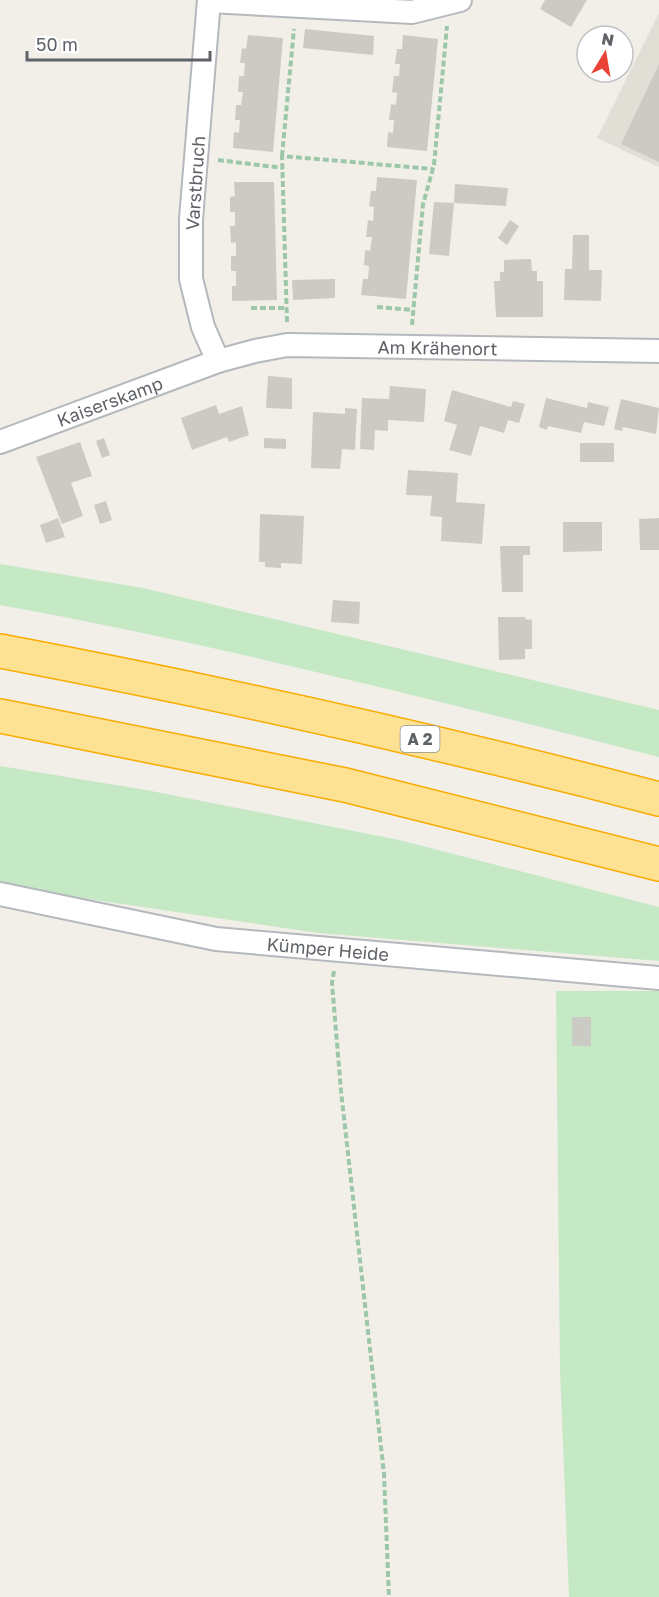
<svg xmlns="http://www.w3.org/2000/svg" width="659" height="1597" font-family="'Golos Text',sans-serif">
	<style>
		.education { fill: #e1ded6 }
		.green { fill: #c5e8c5 }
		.building { fill: #cccac5 }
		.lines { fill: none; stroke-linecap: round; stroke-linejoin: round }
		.street-casing { stroke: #b5b8bc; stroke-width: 26 }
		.highway-casing { stroke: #f9ab00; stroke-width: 36 }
		.path { stroke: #9cc7a9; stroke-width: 4; stroke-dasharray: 6 3; stroke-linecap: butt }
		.street { stroke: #fff; stroke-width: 22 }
		.highway { stroke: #fde293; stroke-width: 33 }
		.labels { text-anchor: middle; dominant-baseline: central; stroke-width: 4.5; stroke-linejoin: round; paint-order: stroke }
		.shield { fill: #fff; stroke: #8f9295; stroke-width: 1.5 }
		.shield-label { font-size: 16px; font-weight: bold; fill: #5f6368 }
		.street-label { font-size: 18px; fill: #5f6368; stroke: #fff }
	</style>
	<rect width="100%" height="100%" fill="#f1efe8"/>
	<path class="education" d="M659,13V167L597,138Z"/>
	<path class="green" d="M0,564L143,588L659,710V757C441,702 222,645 0,605Z
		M0,766L146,790L399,840L659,907V961L318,933L0,886Z
		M556,991H659V1597H569L560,1368Z"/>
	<path class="building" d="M545,0H587L571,27L540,9Z
		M305,29L374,36L373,55L303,48Z
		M248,35L283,38L273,152L233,148L234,132L239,133L240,120H235L236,105H241L243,92H238L239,76H244L245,63H240L242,48L246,49Z
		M403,35L438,39L427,151L387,147L388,132L393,133L394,120H389L391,104L396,105L397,93L392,92L394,76H399L400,64H395L397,49H402Z
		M659,64V162L621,144Z
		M377,177L417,180L406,299L361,295L363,279H368L369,266L364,265L365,250L370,251L372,237H366L368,220L373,221L374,207L369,206L371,191H376Z
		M234,182H274L277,300L232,301V286H236V271H231V256H236V242L231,243L230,226H235V212H230V197L235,196Z
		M455,184L508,188L506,206L454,203L449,256L429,254L434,202L454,203Z
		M510,220L519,226L507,245L498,238Z
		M573,235H589V270H602L601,301L564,300L565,269H572Z
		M531,259L532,271H537V281H543V317H496L494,281H500V272H504V260Z
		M335,279V298L293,300L292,280Z
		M268,376L292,378V409L266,408Z
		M390,386L426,389L424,422L388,420V431L375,430L374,450L360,449L362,398L389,399Z
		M452,390L511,407L513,401L525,404L519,423L508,420L504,433L480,426L471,456L449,450L457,425L444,421Z
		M546,398L587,408L588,402L609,407L604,426L584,422L581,433L548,426L547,430L539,427Z
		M621,399L659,408L656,434L623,427L622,431L614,429Z
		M216,405L219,414L242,406L249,435L229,442L227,437L192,450L181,418Z
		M345,408L357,409L355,450L342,449L340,469L311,468L313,412L345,414Z
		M104,438L110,455L102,458L96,441Z
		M264,438L286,439V449L264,448Z
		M80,442L92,476L71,483L83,516L62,524L36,457Z
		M580,443H614V462H580Z
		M408,470L458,473L456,502L485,504L482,544L441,541L442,517L430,516L432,496L406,495Z
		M106,501L112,520L100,524L94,505Z
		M260,514L304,516L302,564L281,563V568L265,567V562H259Z
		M58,518L65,537L46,543L40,525Z
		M659,518V550H640L639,519Z
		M563,522H602V551L563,552Z
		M500,546H530V555H523V592H502Z
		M333,600L360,602L359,624L331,622Z
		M498,617H525V619L532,620V649H525V659L499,660Z
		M572,1017H591V1046H572Z"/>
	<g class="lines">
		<g class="street-casing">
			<g id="street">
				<path d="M209,0L191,219V279L203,327L218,361"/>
				<path d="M209,1L412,12L460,0"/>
				<path id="s1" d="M0,442L218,361L255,351L287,345L659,351"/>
				<path id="s2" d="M0,894L216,939L659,978"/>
			</g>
		</g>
		<g class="highway-casing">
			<path id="highway" d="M0,651C222,693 441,742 659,799
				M0,716L345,785L659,864"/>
		</g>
		<path class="path" d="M282,156L294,29
			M218,160L283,168
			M377,307L413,310
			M251,308H286
			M287,322L282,156L433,169
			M412,325L423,204L434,165L447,26
			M334,971L332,983L341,1091L384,1474L389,1597"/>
		<use href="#street" class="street"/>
		<use href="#highway" class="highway"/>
	</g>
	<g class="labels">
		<rect class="shield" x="400.5" y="726" width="39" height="26" rx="4.5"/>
		<g class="shield-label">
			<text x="420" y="739">A 2</text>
		</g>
		<g class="street-label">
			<text transform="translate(195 183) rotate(-86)">Varstbruch</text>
			<text stroke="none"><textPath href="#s1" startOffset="454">Am Krähenort</textPath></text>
			<text stroke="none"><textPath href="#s1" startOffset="117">Kaiserskamp</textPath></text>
			<text stroke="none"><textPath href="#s2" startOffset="333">Kümper Heide</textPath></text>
		</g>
	</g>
	<g transform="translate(605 54) rotate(11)"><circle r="28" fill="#ffffff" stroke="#bfc1c3" stroke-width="1.5"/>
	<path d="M0-4.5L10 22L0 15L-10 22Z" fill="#ea4335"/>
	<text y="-9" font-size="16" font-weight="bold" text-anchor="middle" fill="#5f6368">N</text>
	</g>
	<path d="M27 51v9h183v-9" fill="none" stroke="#5f6368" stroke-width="3"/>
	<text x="36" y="51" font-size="18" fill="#5f6368" stroke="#ffffff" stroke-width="4.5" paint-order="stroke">50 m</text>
</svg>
